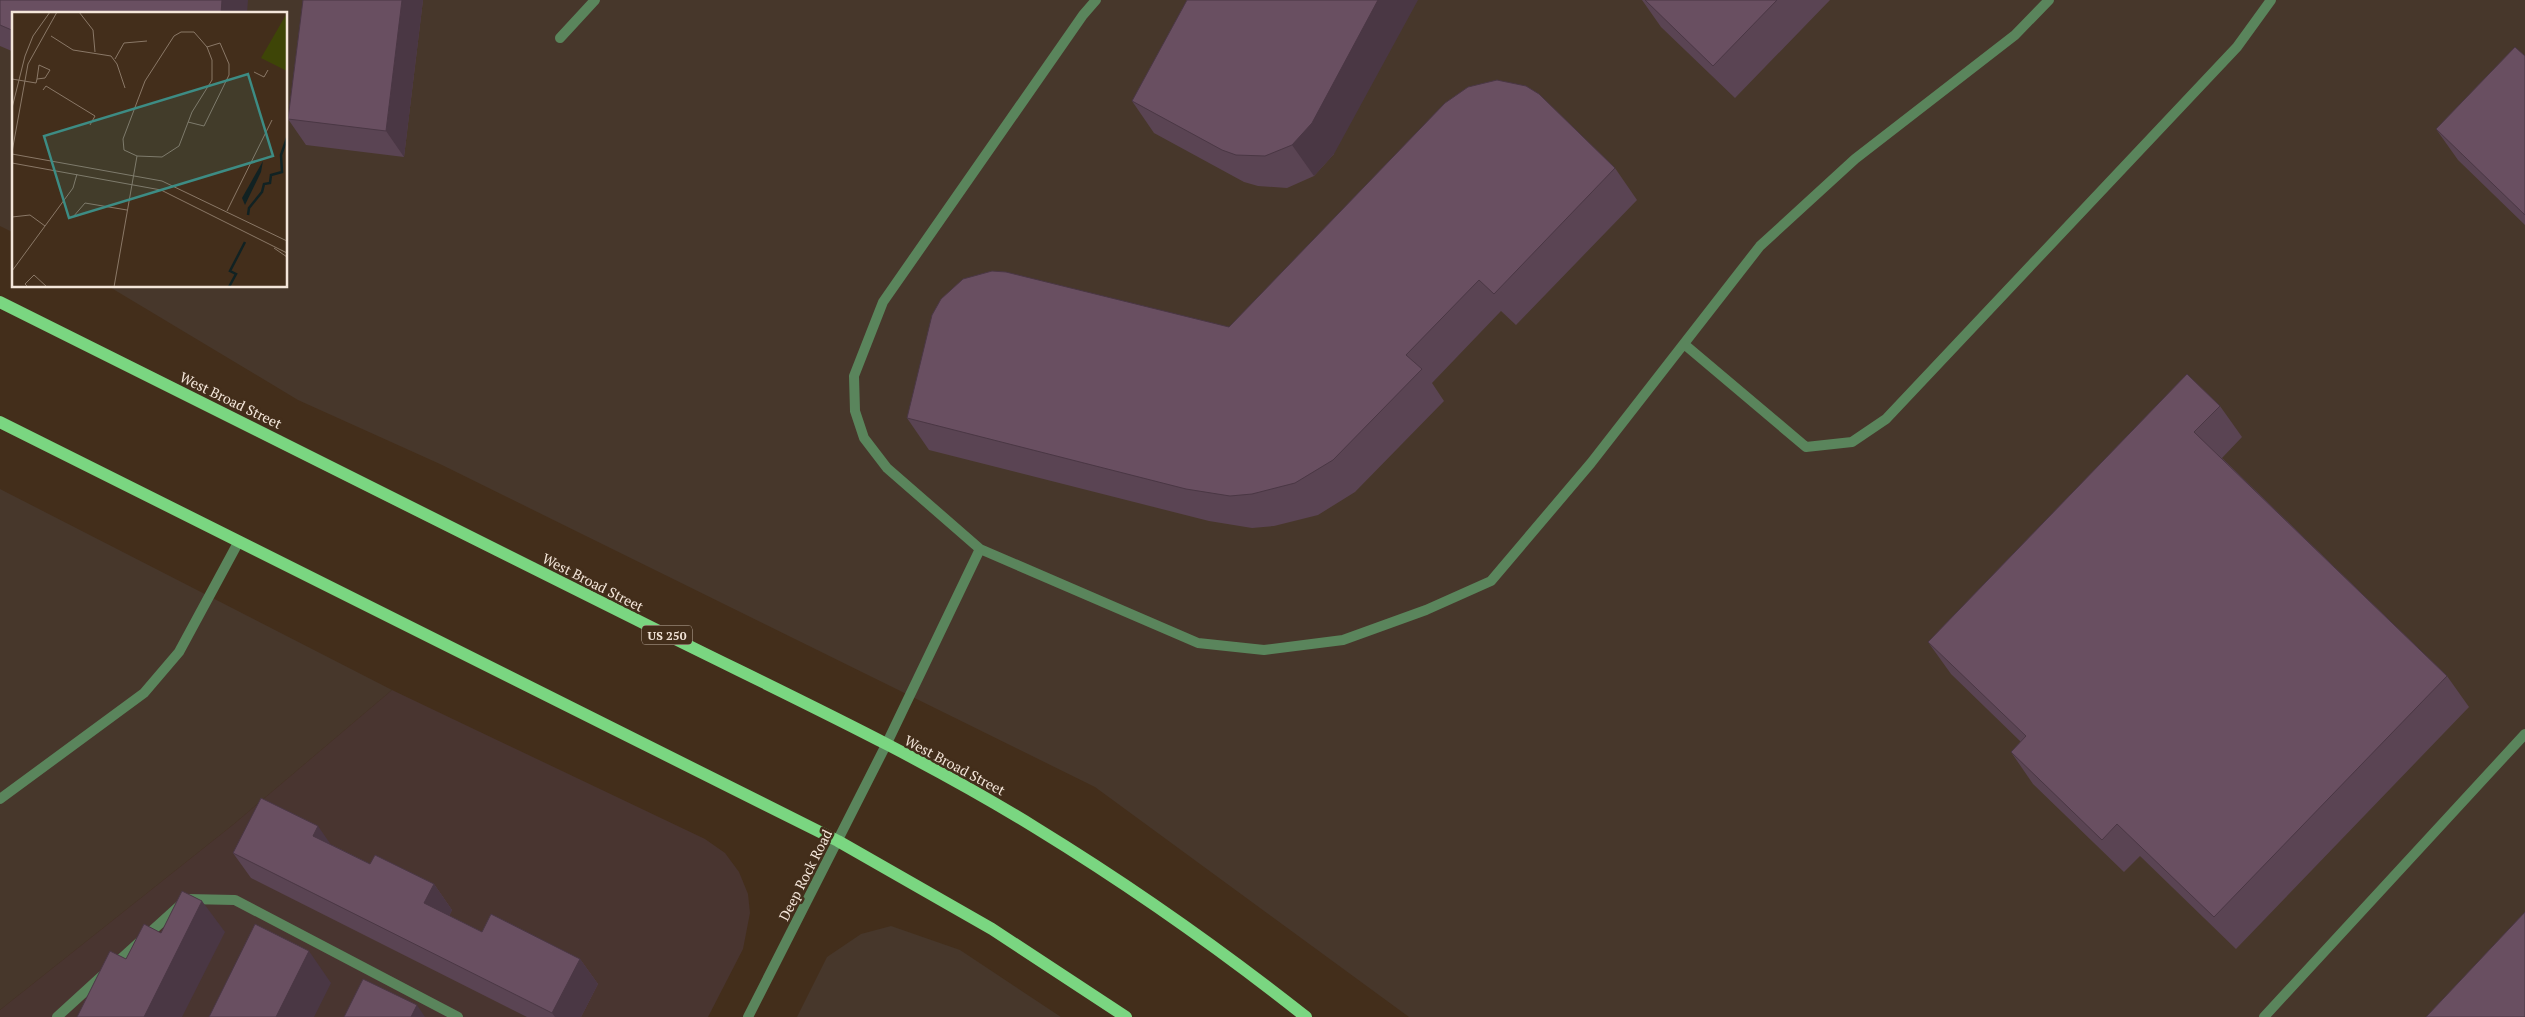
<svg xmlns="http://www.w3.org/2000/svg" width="2525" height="1017" font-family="'PT Serif',serif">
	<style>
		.commercial { fill: #47372b }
		.industrial { fill: #493530 }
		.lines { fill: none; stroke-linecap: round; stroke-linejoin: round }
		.service { stroke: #5a855c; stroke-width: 10 }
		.minor { stroke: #5a855c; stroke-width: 10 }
		.primary { stroke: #7ad681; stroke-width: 12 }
		.wall { fill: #5a4453 }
		.shaded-wall { fill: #4a3744 }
		.building { fill: #694f61; stroke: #4a3744 }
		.labels { text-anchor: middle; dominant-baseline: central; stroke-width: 5; stroke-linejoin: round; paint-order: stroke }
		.shield { fill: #432e1b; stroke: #bfafa1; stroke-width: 1 }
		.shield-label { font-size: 12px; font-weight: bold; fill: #f4e6da }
		.street-label { font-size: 14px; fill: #f4e6da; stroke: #432e1b }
		.inset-river { fill: none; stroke: #112223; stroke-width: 2.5 }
		.inset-road { fill: none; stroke: #8a7867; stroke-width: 1 }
		.view { fill: #3d8c84; fill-opacity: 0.15; stroke: #3d8c84; stroke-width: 2.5 }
		.inset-edge { fill: none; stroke: #f4e6da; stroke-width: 2.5 }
	</style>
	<rect width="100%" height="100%" fill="#432e1b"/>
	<path class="commercial" d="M0,0H2525V1017H1409L1095,787L440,464L298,400L108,286H286V14H14V233L0,226Z
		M0,489L392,690L234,824L0,1010Z
		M891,926L960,950L1061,1017H797L827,957L861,934Z"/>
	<path class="industrial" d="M392,690L705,839L725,853L739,872L748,894L750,913L743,949L708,1017H0V1010L234,824Z"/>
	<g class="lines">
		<path class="service" d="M1096,0L1083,15L883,302L854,376L855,411L864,438L887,468L980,549L1198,643L1264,650L1343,640L1426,610L1491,581L1591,463L1760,246L1855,159L2015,35L2049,0
			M560,38L595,0
			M1684,344L1806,447L1852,442L1886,419L2237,47L2271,0
			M886,745L980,549
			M0,799L144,693L179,652L239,541
			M113,966L187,899L235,900L458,1017
			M57,1017L103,975
			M2264,1017L2525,734"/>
		<path class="minor" d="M748,1017L886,745"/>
		<path class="primary" d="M0,302C213,408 425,514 637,620C770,687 908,749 1036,828C1129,885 1220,949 1306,1017
			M0,422L838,841L992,929L1126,1017"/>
	</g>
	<path class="wall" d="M0,0L14,14V52L0,46Z
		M303,0H423L404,157L306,145L288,119Z
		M1642,0H1830L1735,98L1661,27Z
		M2525,56V225L2458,160L2436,129Z
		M1132,101L1334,154L1314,176L1287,188L1258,186L1244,182L1154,133Z
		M1615,168L1637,200L1516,325L1501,311L1432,383L1444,401L1355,492L1318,515L1274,526L1252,528L1209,521L929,450L907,418L1229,327Z
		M2220,406L2242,437L2222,458L2447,676L2469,707L2236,949L2140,856L2124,872L2033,784L2011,752L2021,742L1951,674L1928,642Z
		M332,845L370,864L434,884L452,910L449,916L482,932L580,959L598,984L581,1017H527L251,878L233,853Z"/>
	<path class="shaded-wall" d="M222,0H248L247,14H221Z
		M402,0H423L404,157L386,131Z
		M1378,0H1418L1334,154L1314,176L1292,145Z
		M318,826L336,852L313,836Z
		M434,884L452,910L442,929L424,903Z
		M202,901L225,932L182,1017H144Z
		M309,951L331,983L314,1017H276Z
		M580,959L598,984L581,1017H555L552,1013Z
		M417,1005L425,1017H411Z"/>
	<path class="building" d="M0,0H222L221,14H14V31L0,25Z
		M303,0H402L386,131L288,119Z
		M1187,0H1378L1312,123L1292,145L1265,156L1236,155L1222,150L1132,101Z
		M1645,0H1777L1713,66Z
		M2515,47L2525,56V215L2436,129Z
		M1497,80L1526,86L1539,94L1615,168L1494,294L1479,280L1406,355L1422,369L1333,460L1295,483L1252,494L1230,496L1186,489L907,418L932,315L941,299L963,279L992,271L1006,272L1229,327L1445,103L1468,87Z
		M2187,374L2220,406L2194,432L2447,676L2214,917L2117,824L2102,840L2011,752L2026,736L1928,642Z
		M261,798L318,826L313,836L370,864L375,855L434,884L424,903L482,932L491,914L580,959L552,1013L233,853Z
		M182,891L202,901L144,1017H77L110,951L126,959L144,924L161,933Z
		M2525,912V1017H2426Z
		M255,924L309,951L276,1017H209Z
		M363,979L417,1005L411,1017H344Z"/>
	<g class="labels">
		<rect class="shield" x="642" y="625.5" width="50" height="19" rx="4"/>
		<g class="shield-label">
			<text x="667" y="635">US 250</text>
		</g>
		<g class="street-label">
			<text transform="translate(231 400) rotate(26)">West Broad Street</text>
			<text transform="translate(593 582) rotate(27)">West Broad Street</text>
			<text transform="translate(955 765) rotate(28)">West Broad Street</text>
			<text transform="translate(805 875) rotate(-63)">Deep Rock Road</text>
		</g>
	</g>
	<g transform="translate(12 12)">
		<rect width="275" height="275" fill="#432e1b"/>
		<path d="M275,1V59L249,46Z" fill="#3e4507"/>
		<path d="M251,149L249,160L233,193L230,186Z" fill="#112223"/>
		<path class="inset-river" d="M236,203L237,196L250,180L252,172L258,171L259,163L270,160L269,143L275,126M217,275L224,262L218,259L233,230"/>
		<path class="inset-road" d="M67,0L81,18L83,40M39,24L61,38L99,44L105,52L113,76M103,47L112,31L135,29M242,60L252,65L256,58M0,67L24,71L25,67L27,53L38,58L33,66L25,67M31,78L34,74L83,104L78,113M0,96L13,44L21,24L38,0M176,110L192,114L217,63V52L208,31L195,35M0,140L16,52L45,0M0,142L150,169L275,229M0,151L149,178L275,241M215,199L260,108M0,205L18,203L33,214L61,176L65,162M61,205L73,191L115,198M262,236L275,245M0,259L33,214M16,275L13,272L22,263L35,275M102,275L125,144L150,145L167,134L180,100L200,68V48L195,35L182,20H169L162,24L133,69L111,127L112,138L125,144"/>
		<path class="view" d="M236,62L261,144L57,206L32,124Z"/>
		<rect width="275" height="275" class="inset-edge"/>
	</g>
</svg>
